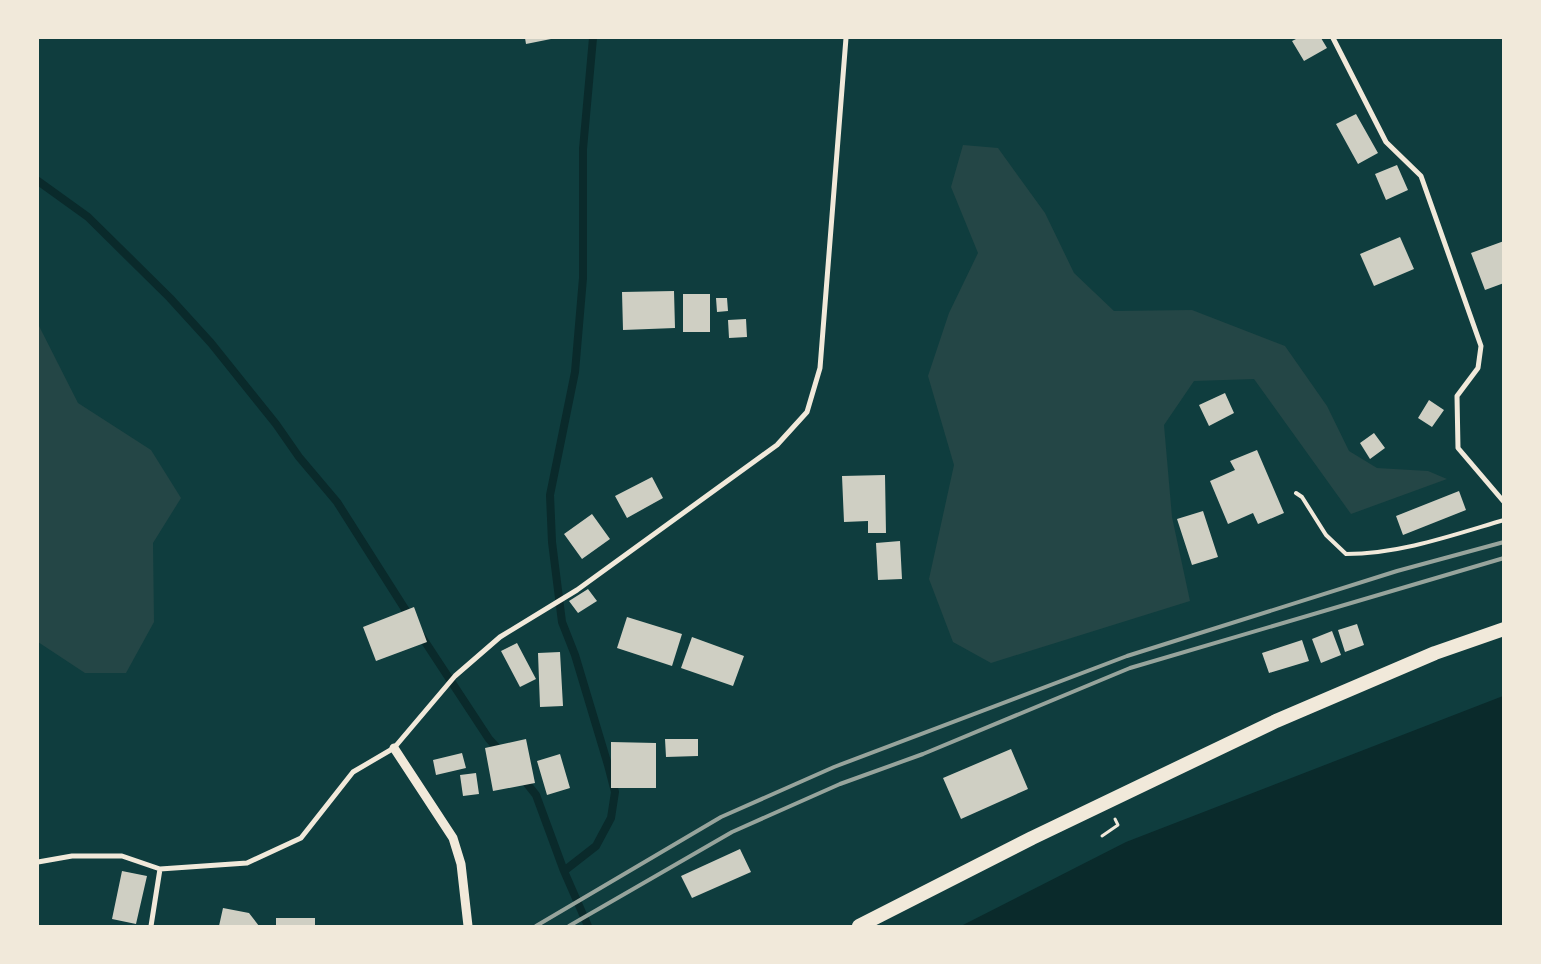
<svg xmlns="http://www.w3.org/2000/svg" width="1541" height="964" font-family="Manrope,sans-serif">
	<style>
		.green { fill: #244646 }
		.water { fill: #0a2a2b }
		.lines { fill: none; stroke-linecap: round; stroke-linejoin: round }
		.stream { stroke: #0a2a2b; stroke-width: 8 }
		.building { fill: #cfcfc3 }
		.path { stroke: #f1e9da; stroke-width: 3 }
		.service { stroke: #f1e9da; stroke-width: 4 }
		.minor { stroke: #f1e9da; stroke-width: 5 }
		.tertiary { stroke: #f1e9da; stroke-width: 9 }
		.trunk { stroke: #f1e9da; stroke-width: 14 }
		.rail { stroke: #97a49c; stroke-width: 4 }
	</style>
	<rect width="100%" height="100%" fill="#0f3d3e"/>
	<path class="green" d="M963,145L998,148L1045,213L1074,273L1114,311L1192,310L1285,346L1327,406L1349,451L1377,468L1428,471L1447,479L1351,514L1254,379L1194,381L1164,425L1172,517L1190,601L991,663L953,642L929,579L954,465L928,376L949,313L978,253L951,187Z
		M38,324L78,403L151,450L181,498L153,543L154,622L126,673H85L38,642Z"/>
	<path class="water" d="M1503,696V926H961L1126,842Z"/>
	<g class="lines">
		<path class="stream" d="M38,181L88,217L170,298L211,343L276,424L299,457L337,502L410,617
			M420,634L489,739L501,752
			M521,776L536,795L564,871L588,926
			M564,871L596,846L611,818L615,792L608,765L575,655L562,622L552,542L550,495L575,372L583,278V149L593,38"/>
	</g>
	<path class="building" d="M525,38H556L526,44Z
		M1298,38H1321L1327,48L1304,61L1292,41Z
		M1356,114L1378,153L1358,164L1336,124Z
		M1397,165L1408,190L1386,200L1375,174Z
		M1400,237L1414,269L1374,286L1360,254Z
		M1504,241V283L1485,290L1471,253Z
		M674,291L675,328L623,330L622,292Z
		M683,294H710V332H683Z
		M716,298H727L728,311L717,312Z
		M746,319L747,337L729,338L728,320Z
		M1225,393L1234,413L1209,426L1199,405Z
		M1429,400L1444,410L1432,427L1418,418Z
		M1374,433L1385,448L1370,459L1360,443Z
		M1257,450L1284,513L1258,524L1253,513L1228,524L1210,481L1235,470L1230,461Z
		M885,475L886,533H868V521L844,522L842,476Z
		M652,477L663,498L627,518L615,496Z
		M1459,491L1466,510L1403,535L1396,516Z
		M1203,511L1218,557L1192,565L1177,519Z
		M592,514L610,539L582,559L564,534Z
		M900,541L902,579L878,580L876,543Z
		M588,589L597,601L578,613L569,601Z
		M414,607L427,642L376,661L363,627Z
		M627,617L682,634L672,666L617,648Z
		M1357,624L1364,645L1345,652L1338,630Z
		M1332,631L1341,655L1321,663L1312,639Z
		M692,637L744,656L733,686L681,668Z
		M1302,640L1309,661L1269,673L1262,653Z
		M517,643L536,679L520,687L501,651Z
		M560,652L563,706L540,707L538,653Z
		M526,739L535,783L493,791L485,748Z
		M665,739H698V756L666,757Z
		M611,742L656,743V788H611Z
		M1011,749L1028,789L961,819L943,778Z
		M462,753L466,768L436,775L433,760Z
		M560,754L570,788L547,795L537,761Z
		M476,773L479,794L463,796L460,775Z
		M740,849L751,872L692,898L681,876Z
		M122,871L147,876L136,924L112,919Z
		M223,908L249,913L259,926H219Z
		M276,918H315V926H276Z"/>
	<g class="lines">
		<path class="path" d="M1102,836L1118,825L1115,819"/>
		<path class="service" d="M1296,493L1302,497L1326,535L1346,554C1400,554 1453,535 1504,520"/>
		<path class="minor" d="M1333,38L1386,142L1421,176L1481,346L1478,368L1457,396L1458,448L1504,502
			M38,862L72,856H122L160,869L247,863L301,838L353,772L394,748L455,676L500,637L577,590L777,445L807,412L820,368L846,38
			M151,926L160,869"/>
		<path class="tertiary" d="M394,748L453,838L461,864L468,926"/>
		<path class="trunk" d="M859,926L1032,838L1276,721L1435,653L1504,629"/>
		<path class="rail" d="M536,926L721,817L834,767L1127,656L1397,571L1504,542
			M569,926L732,832L840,784L923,754L1130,668L1504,558"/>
	</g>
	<rect width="1541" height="964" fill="none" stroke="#f1e9da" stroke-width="78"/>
</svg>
